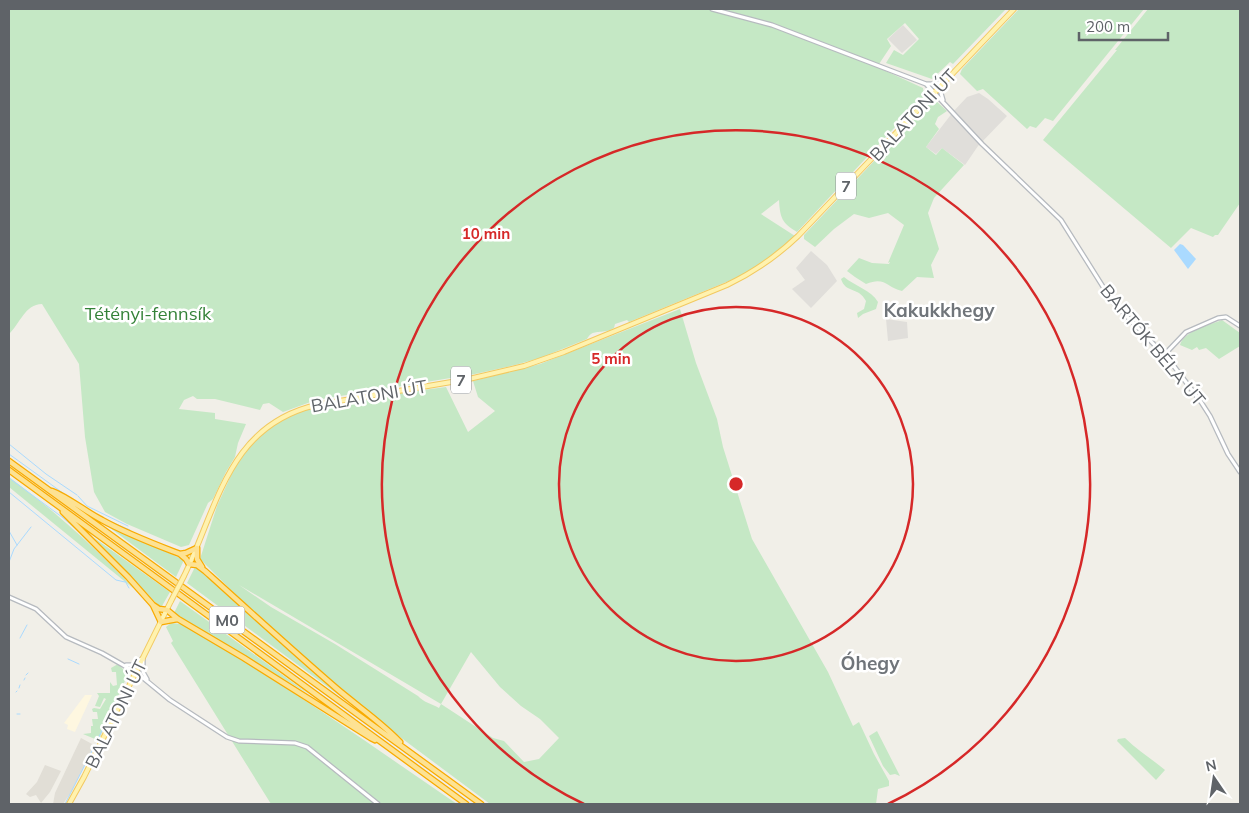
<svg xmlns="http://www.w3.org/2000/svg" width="1249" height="813" font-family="Mulish,sans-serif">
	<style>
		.commercial { fill: #fef7e0 }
		.industrial { fill: #e0deda }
		.education { fill: #e1ded6 }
		.green { fill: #c5e8c5; fill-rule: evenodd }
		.water { fill: #aadaff }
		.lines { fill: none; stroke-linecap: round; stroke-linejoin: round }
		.stream { stroke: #aadaff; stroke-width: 1 }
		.secondary-casing { stroke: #b6babf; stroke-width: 5.5 }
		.primary-casing { stroke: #f2c960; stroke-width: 6 }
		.highway-casing { stroke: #f9ab00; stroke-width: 7 }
		.secondary { stroke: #fff; stroke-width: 3 }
		.primary { stroke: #fff2af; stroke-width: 4 }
		.highway { stroke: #fde293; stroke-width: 4.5 }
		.primary-bridge-casing { stroke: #f2c960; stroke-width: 6; stroke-linecap: butt }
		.primary-bridge { stroke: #fff2af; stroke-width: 4 }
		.ring { fill: none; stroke: #d62828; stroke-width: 2.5 }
		.labels { text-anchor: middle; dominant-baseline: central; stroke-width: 5; stroke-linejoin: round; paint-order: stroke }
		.shield { fill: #fff; stroke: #8f9295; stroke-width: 1 }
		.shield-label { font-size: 16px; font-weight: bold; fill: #5f6368 }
		.street-label { font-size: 18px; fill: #5f6368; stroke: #fff }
		.park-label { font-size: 18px; fill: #348238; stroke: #fff }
		.neighbourhood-label { font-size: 19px; font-weight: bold; fill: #70757a; stroke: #fff }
		.centre { fill: #d62828; stroke: #fff; stroke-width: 2.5 }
		.ring-label { font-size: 15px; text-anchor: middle; font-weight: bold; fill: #d62828; stroke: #fff; stroke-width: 5; stroke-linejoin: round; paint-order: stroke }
	</style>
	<rect width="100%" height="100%" fill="#f1efe8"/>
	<path class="commercial" d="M85,695H92L75,732L67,729L68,725L64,723Z"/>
	<path class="industrial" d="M903,25L917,40L902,53L888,39Z
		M979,93L988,99L1007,116L978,146L965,165L942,148L936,154L926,147L953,112L967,97Z
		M811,251L827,265L837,281L811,308L792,289L805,280L796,268Z
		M886,319L907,322L908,338L888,341Z"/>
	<path class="education" d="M81,738L94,745L73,789L63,804H53L55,793Z
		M45,765L61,771L50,792L41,803L36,795L30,797L26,794L37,782Z"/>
	<path class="green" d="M9,9H1006L953,64L950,62L932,79L886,63L894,50L903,55L919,39L905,23L887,39L891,46L877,67L923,88L924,96L797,232C782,223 780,218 779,200L761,214L795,236L773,256L741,276L629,322L627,320L615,324L614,328C611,329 609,331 606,331C597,333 592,330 587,339L540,358L515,365L475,374L316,400L283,412L269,403L263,404L260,410L215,399H197L193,396L184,400L179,409L215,413V419L246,424L238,443L235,457L226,472L213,499L208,503L189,545L181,547L127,524L105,512L94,492L85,437L79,364L42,304C25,304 20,324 9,334Z
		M1019,9H1144L1053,121L1045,118L1036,128L1030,126L1027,129L983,89L977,91L960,74L962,69Z
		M1148,9H1240V203L1218,235H1215L1213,237L1191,228L1171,248L1043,140L1117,50H1115Z
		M935,100L947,111L938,117L935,124L939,129L926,147L936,155L942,148L964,165L934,198L928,213L939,249L931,265L934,278L917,277L902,291C886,287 885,276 866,284L855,277L847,271L859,258L872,263L889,264L890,262L888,263L904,225L888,213L869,218L854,214L834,229L815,247L804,239V235L931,101Z
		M844,277C855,286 871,290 878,302L876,309L863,314L858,318L857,313L864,309L866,301C858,286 846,294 841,279Z
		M680,309L696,363L717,419L723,447L752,539L828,672L853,726L859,722L874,754L889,781V786L878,789L876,804H490L396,734L335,685L245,604L200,559L217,506L239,458L264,433L278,422L309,408L370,397L446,387L468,432L495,411L478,397L473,381L540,364ZM239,585L441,704L439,708C432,704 423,702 418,696L335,644L271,607ZM471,652L500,687L521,706L540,719L559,738L539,759L524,762L504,741L493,738L441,704Z
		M1222,320L1240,333V346L1219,359L1206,348L1199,350L1197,347L1192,350L1180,345C1184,331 1209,325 1222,320Z
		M9,477C56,512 94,546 134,589L9,487Z
		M102,522L184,560L176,577Z
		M93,537L170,592L162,606H159Z
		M195,567L199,569L340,696L187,583Z
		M180,601L309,694L179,617L174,613Z
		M171,623L181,624C277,678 366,742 457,804H271L171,643L173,641L166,627Z
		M118,664L128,674L100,737L95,739L83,734L91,733V726H93L92,719H98L97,712H93L92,709L94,708L100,709L106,699L104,698L100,707L95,706L99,696L97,693H110V682L113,686L117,685L116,672H112L111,668Z
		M877,731L900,776L895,774L890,775L883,766L869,736Z
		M1125,738C1137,750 1152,759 1165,770L1156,780L1117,741L1118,739Z"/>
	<path class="water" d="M1180,244L1183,245L1196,259L1188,269L1174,250Z"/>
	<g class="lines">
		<path class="stream" d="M9,444L46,474L77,495
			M9,454L67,496
			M9,478L62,517L83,535
			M9,492L116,580L125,582
			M78,496L87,506L128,526
			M104,519L130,530
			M9,531L17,545
			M9,562L14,549L31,527
			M118,570L123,576
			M125,581L129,588
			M20,638L27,625
			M68,659L79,664
			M26,675L28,673
			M24,680L25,678
			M19,688L20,685
			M16,692L17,691
			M17,714H20
			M99,737L113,705
			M95,762L101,750
			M93,768L94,765
			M65,804L95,745"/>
		<g class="secondary-casing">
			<path id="secondary" d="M712,9L772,25L926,84L982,144L1061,220L1112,301L1170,361L1201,402L1210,416L1228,454L1240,472
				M927,84H937L946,78
				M943,100L941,93L945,83
				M1164,355L1186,332L1218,318L1226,317L1240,326
				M9,597L36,609L66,637L102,653L123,665L142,677L170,700L227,737L239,741L295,743L307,747L378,804
				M143,659V672L147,679
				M126,665H133L143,658"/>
		</g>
		<g class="primary-casing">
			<path id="primary" d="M184,576C218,506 228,426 316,405L469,379L524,366L564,352L727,285C754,272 777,256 798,236L1014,9
				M69,804L84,777L171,601"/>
		</g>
		<g class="highway-casing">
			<path id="highway" d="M9,461L481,804
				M9,470L466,804
				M52,491C68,497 86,512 102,520C127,534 154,544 180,554L186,559L189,564L197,565L205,571C248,610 292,650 336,688C357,706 381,722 400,742
				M63,512L128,577L153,605L161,622L177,619
				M180,554L186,553L197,548V559L202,567
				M153,605L159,609L167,610L178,619L244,658L371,738L375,740"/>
		</g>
		<use href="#secondary" class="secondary"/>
		<use href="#primary" class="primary"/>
		<use href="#highway" class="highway"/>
		<g class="primary-bridge-casing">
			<path id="primary-bridge" d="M171,601L184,576"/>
		</g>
		<use href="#primary-bridge" class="primary-bridge"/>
	</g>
	<g class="ring">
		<circle cx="736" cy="484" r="177"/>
		<path d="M584 804A354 354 0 1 1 888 804"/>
	</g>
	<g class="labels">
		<g class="shield">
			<rect x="836" y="172.5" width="20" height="27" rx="4"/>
			<rect x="451" y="366.5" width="20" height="27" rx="4"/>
			<rect x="209.5" y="606.5" width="35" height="27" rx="4"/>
		</g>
		<g class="shield-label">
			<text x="846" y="186">7</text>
			<text x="461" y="380">7</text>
			<text x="227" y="620">M0</text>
		</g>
		<g class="street-label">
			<text transform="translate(913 115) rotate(-47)">BALATONI ÚT</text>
			<text transform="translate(1153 345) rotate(50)">BARTÓK BÉLA ÚT</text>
			<text transform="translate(369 396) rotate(-10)">BALATONI ÚT</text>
			<text transform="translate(116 714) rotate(-64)">BALATONI ÚT</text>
		</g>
		<g class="park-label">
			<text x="148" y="313">Tétényi-fennsík</text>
		</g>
		<g class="neighbourhood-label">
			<text x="939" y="310">Kakukkhegy</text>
			<text x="870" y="663">Óhegy</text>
		</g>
	</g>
	<circle cx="736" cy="484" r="8" class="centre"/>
	<g class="ring-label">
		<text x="486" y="239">10 min</text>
		<text x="611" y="364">5 min</text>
	</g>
	<rect width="1249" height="813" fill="none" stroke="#5f6368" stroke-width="20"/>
	<g transform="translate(1214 778) rotate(347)" stroke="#ffffff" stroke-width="4" paint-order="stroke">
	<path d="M0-4L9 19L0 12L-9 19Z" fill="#5f6368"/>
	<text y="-8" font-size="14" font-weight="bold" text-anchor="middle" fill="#5f6368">N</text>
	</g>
	<path d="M1079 32v8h89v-8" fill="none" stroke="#5f6368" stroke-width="2.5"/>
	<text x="1086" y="32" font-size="15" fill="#5f6368" stroke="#ffffff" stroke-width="4" paint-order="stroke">200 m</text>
</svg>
